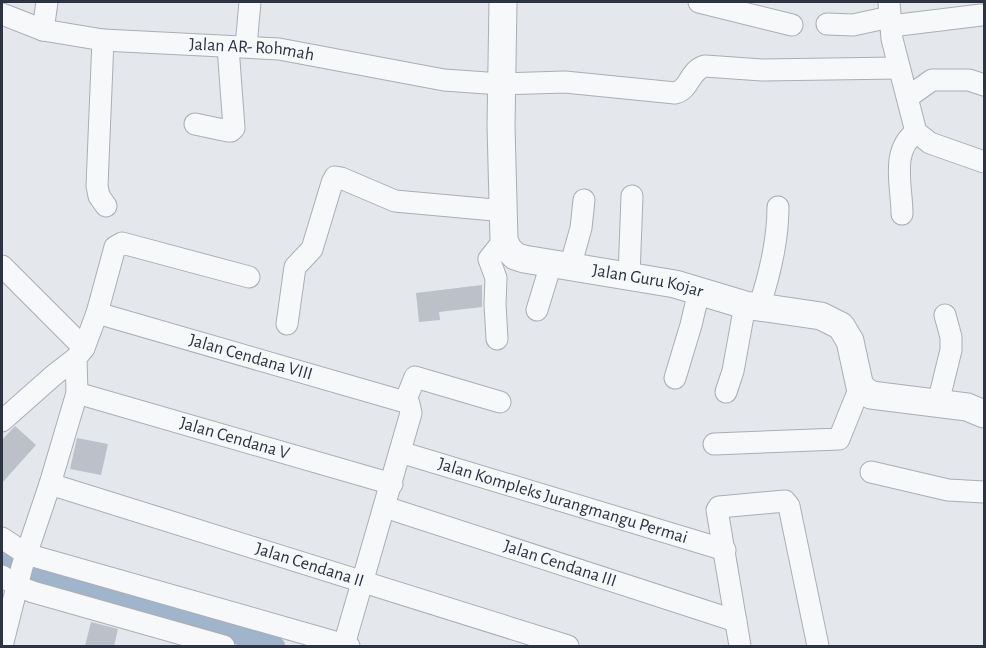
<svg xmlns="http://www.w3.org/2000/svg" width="986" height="648" font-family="'Alegreya Sans',sans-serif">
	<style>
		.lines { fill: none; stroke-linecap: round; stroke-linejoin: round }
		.canal { stroke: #a0b4cb; stroke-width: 20 }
		.building { fill: #bbc0c9 }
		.minor-casing { stroke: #a9aeb6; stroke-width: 23 }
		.tertiary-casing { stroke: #a9aeb6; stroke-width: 29 }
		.minor { stroke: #f7f8fa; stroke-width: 21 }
		.tertiary { stroke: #f7f8fa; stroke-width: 27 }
		.labels { text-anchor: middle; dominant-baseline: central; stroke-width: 5; stroke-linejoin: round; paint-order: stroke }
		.street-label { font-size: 18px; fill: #2c3444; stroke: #f4f6f9 }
	</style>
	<rect width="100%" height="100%" fill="#e4e7ec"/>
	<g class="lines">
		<path class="canal" d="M2,562L275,646"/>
	</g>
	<path class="building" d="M482,285V307L439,312L440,320L419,322L416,293Z
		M15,426L36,445L2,483V440Z
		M77,438L108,444L101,475L70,469Z
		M91,622L118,629L114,646H85Z"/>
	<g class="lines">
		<g class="minor-casing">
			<g id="minor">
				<path d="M699,2L792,25"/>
				<path d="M889,2L892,39L916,132L930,143L984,162"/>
				<path id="s1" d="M2,14L43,30L103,40L279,49L444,80L501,84L565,82L675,93C690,90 689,70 705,66L762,70L898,68"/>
				<path d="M827,24L853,25L890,17"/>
				<path d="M891,26L981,15"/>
				<path d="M43,30L47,2"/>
				<path d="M103,40L97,186L99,196L106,206"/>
				<path d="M246,46L250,2"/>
				<path d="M908,97L932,80H969L984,85"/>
				<path d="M195,124L228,131H231L234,128L228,47"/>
				<path d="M902,214C902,186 890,151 916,132"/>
				<path d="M2,266L84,348"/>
				<path d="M570,267L581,228L584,200"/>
				<path d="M629,276L632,196"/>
				<path d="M759,307C770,274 778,242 778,207"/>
				<path d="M537,310L551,264"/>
				<path id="s2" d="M97,313L405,402"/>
				<path d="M287,324L295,267L312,249L332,183L335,177L341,178L395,201L505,211"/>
				<path d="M497,339L495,304L496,278L489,259L504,240"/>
				<path d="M675,378L691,325L699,291"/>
				<path d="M726,392L733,371L745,305"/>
				<path id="s3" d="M77,393L392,484"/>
				<path d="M405,402L415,377L500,402"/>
				<path d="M938,403L951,350V337L945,315"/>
				<path d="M2,421L54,375L76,358"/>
				<path d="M714,444L839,439L860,387"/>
				<path id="s4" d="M400,452L725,550"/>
				<path d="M871,472L948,490L984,492"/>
				<path id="s5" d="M50,484L568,646"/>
				<path id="s6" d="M385,507L736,621"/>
				<path d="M2,538L26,554L349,646"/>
				<path d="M2,576L17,586L33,592L224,646"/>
				<path d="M344,645L411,413L409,404L405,402"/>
				<path d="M2,646L22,567L50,484L77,393L76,358L84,348L97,313L115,247L122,243L249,277"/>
				<path d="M740,646L717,510L719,507L785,501L789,506L818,646"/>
			</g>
		</g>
		<g class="tertiary-casing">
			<g id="tertiary">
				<path id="s7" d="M503,2L501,126L504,240L508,249L515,256L524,259L675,284L745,305L821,316L841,326L850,341L860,387L871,395L967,407L984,414"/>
			</g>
		</g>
		<use href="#minor" class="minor"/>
		<use href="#tertiary" class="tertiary"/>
	</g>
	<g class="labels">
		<g class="street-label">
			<text stroke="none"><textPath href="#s1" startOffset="254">Jalan AR- Rohmah</textPath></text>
			<text stroke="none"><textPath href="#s7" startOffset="393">Jalan Guru Kojar</textPath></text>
			<text stroke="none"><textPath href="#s2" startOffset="160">Jalan Cendana VIII</textPath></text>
			<text stroke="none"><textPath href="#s3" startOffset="164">Jalan Cendana V</textPath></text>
			<text stroke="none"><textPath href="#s4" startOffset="170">Jalan Kompleks Jurangmangu Permai</textPath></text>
			<text stroke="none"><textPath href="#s6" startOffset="184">Jalan Cendana III</textPath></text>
			<text stroke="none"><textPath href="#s5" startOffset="272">Jalan Cendana II</textPath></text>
		</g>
	</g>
	<rect width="986" height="648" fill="none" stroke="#2c3444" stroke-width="6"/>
</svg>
